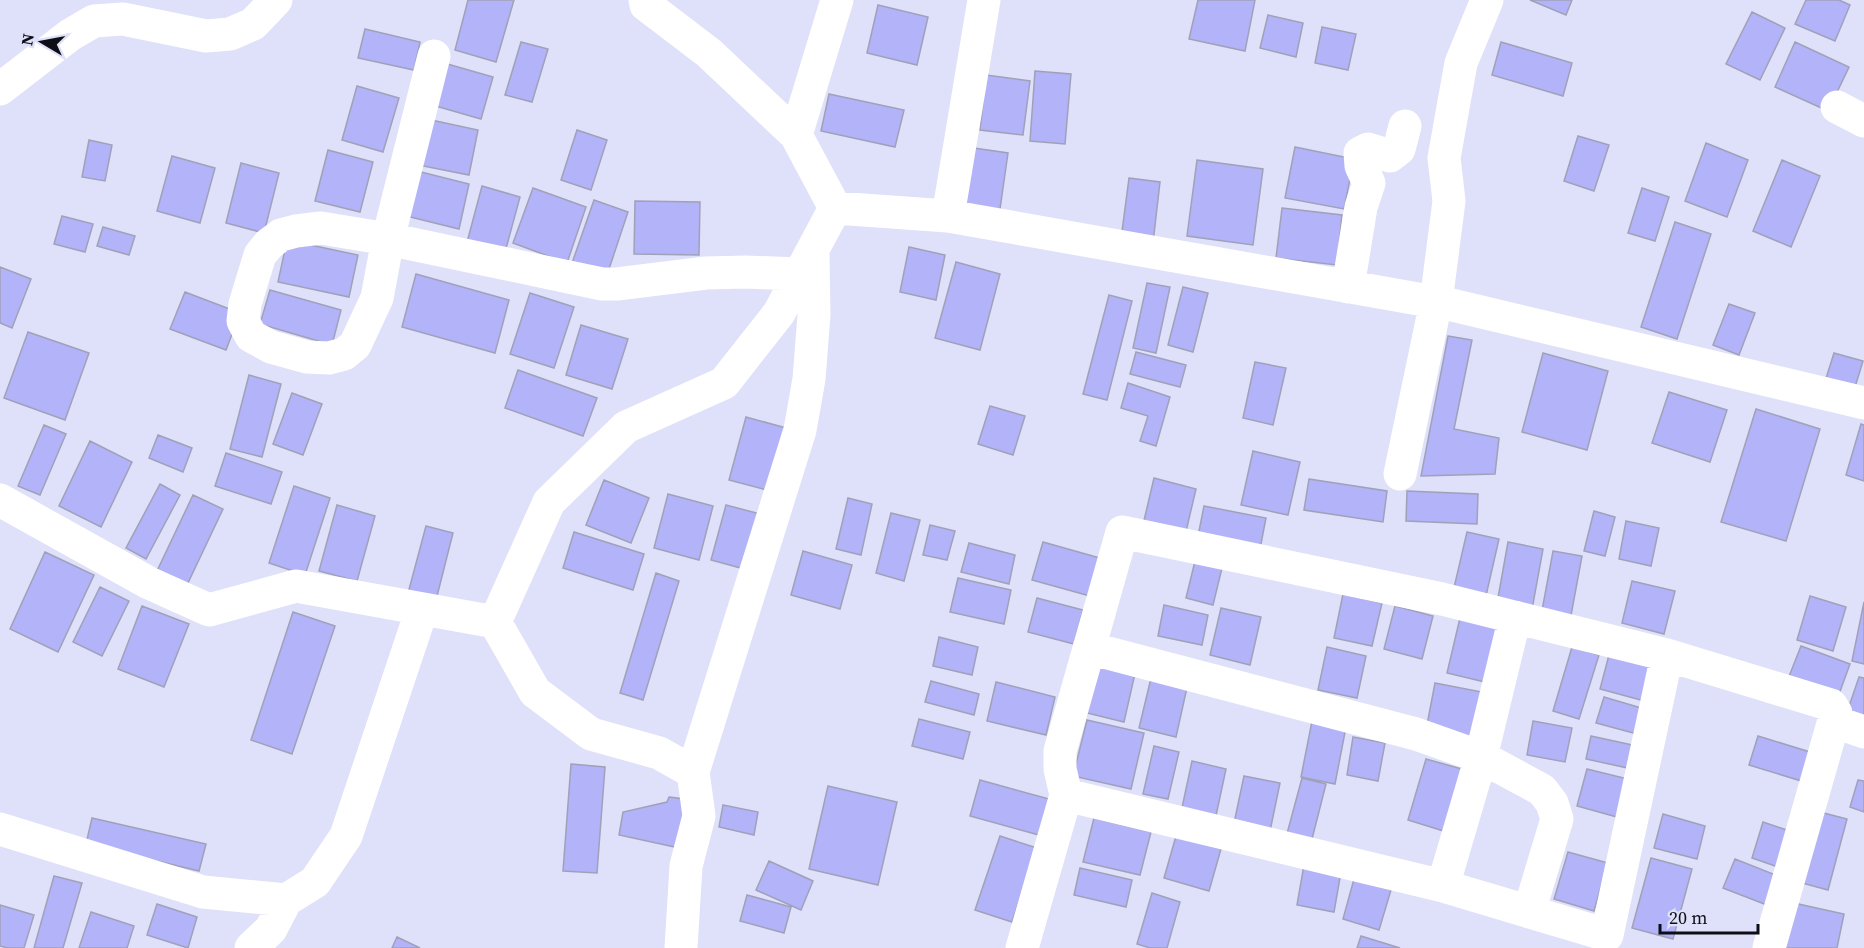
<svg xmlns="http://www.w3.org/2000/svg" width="1864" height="948" font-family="'Source Serif 4',serif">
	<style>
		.building { fill: #b2b3f8; stroke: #a0a1b9; stroke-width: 1.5 }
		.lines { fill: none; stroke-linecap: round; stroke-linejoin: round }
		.minor { stroke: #fff; stroke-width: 33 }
	</style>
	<rect width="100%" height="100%" fill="#dfe0f9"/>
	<path class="building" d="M468,0H514L496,62L455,50Z
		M1198,0H1255L1245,51L1189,39Z
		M1530,0H1572L1566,15Z
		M1806,0H1839L1850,5L1835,41L1795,24Z
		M878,5L928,17L917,65L867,53Z
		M1752,12L1785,28L1760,80L1726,64Z
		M1268,15L1303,23L1296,57L1260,48Z
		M1322,27L1356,34L1348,70L1315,63Z
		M365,29L420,42L414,70L358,58Z
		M521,42L548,49L532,102L505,95Z
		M1501,42L1572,63L1563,96L1492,75Z
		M1795,42L1849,67L1828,111L1775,87Z
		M444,63L493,77L481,119L432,105Z
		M1035,71L1071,74L1065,144L1030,141Z
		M986,75L1030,81L1023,135L980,130Z
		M357,86L399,98L383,152L342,140Z
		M829,94L904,110L895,147L821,131Z
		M422,118L478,130L469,175L413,164Z
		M577,130L607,140L591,190L561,180Z
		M1578,136L1609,145L1594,191L1564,181Z
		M89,140L112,145L105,181L82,177Z
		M1706,143L1748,160L1727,217L1685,201Z
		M1295,147L1354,159L1344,209L1285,198Z
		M974,148L1008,153L999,216L964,211Z
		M328,150L373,162L360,212L315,201Z
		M172,156L215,168L200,223L157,211Z
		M1197,160L1263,169L1253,245L1187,236Z
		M1782,160L1820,176L1791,247L1753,231Z
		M241,163L279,173L264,233L226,223Z
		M413,170L469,184L459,229L402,215Z
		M1129,178L1160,182L1153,243L1121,239Z
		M482,186L520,197L504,256L466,246Z
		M533,188L586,207L567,263L513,243Z
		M1642,188L1669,197L1655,241L1628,233Z
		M594,200L628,212L606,278L571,266Z
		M635,201L700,202L699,255L634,254Z
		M1282,208L1342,215L1337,265L1276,258Z
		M62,216L93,224L85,252L54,244Z
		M1675,222L1711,234L1677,339L1641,327Z
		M103,227L135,236L129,255L97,246Z
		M287,240L358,255L349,297L278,282Z
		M909,247L945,255L936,300L900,292Z
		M956,262L1000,274L980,350L935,338Z
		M0,267L31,279L12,328L0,323Z
		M416,274L509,300L495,353L402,327Z
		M1147,283L1170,287L1156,353L1133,348Z
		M1183,287L1208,293L1193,352L1168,345Z
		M270,290L341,310L332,345L260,324Z
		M185,292L240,313L226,350L170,329Z
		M530,293L574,307L554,368L510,354Z
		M1109,295L1132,301L1107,400L1083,394Z
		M1729,304L1755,313L1739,355L1713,345Z
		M581,325L628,339L612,389L566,375Z
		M28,332L89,353L65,420L4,398Z
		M1448,336L1472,340L1454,429L1499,438L1495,474L1421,476Z
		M1136,352L1186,365L1180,387L1130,374Z
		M1543,353L1608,371L1587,450L1522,432Z
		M1834,353L1863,361L1852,397L1823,388Z
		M1255,362L1286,368L1273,425L1243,418Z
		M518,370L597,398L583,436L505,408Z
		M249,375L281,384L262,457L230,449Z
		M1128,383L1170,397L1156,446L1140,441L1148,416L1121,408Z
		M1669,392L1727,410L1710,462L1652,443Z
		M292,393L322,404L303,455L273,444Z
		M990,406L1025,416L1013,455L978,444Z
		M1756,409L1820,429L1786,541L1721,522Z
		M746,417L790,429L774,492L729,480Z
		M1861,424L1864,425V481L1846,475Z
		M44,425L66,434L40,495L18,486Z
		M158,435L192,448L183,472L149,458Z
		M90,441L132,462L101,527L59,506Z
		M1253,451L1300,462L1288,515L1241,505Z
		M226,453L282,472L271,504L215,486Z
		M1154,478L1196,489L1184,540L1142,529Z
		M1309,479L1387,491L1383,522L1304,510Z
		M604,480L649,498L631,543L586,525Z
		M160,484L180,495L146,559L126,548Z
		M294,486L330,498L305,575L269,563Z
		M1407,491L1478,494L1477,524L1406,521Z
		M668,494L713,506L699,560L654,548Z
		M193,495L223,509L187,585L157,571Z
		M848,498L872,504L861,555L836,549Z
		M337,505L375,516L357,581L319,571Z
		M726,505L764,515L748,570L711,560Z
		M1204,506L1266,518L1259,554L1197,541Z
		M1594,511L1615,517L1605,556L1584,551Z
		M891,513L920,520L904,581L876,573Z
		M1626,521L1659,528L1651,566L1619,559Z
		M930,525L955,531L947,560L923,555Z
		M426,526L453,533L435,604L407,597Z
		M574,532L644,554L633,590L563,568Z
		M1467,532L1499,539L1485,600L1453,592Z
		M1043,542L1100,558L1090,596L1032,580Z
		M1508,542L1543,549L1531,615L1496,609Z
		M969,543L1015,555L1009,584L961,572Z
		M803,551L852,565L840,609L791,595Z
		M1553,551L1582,556L1570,621L1541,616Z
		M45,552L94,575L58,652L10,629Z
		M1195,561L1222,568L1213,605L1186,598Z
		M656,573L679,581L643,700L620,693Z
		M958,578L1011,590L1004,624L950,612Z
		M1632,581L1675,591L1664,634L1622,623Z
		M100,587L129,601L102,656L73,642Z
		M1343,594L1382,603L1372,646L1334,638Z
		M1810,596L1846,607L1833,651L1797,640Z
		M1037,598L1083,610L1074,644L1028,632Z
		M1864,602V664L1852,661Z
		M1164,605L1208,615L1202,645L1158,636Z
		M142,606L189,624L164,687L118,669Z
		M1395,606L1433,616L1422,659L1384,649Z
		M1221,608L1261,617L1250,665L1210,655Z
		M293,612L335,626L292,754L251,740Z
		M1460,618L1498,627L1485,682L1447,673Z
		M939,637L978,647L972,675L933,666Z
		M1801,646L1850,664L1838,697L1788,679Z
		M1327,647L1366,656L1357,698L1318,690Z
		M1572,647L1599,655L1579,719L1553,711Z
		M1609,655L1661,668L1652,703L1600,689Z
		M1095,660L1136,669L1124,722L1083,712Z
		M1152,674L1188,683L1176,737L1139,728Z
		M1859,677L1864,678V720L1846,715Z
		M931,681L979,694L974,715L925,702Z
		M996,682L1055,697L1046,735L987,721Z
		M1435,683L1482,692L1473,739L1426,730Z
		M1604,697L1648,710L1641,735L1596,723Z
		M919,719L970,732L963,759L912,746Z
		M1087,720L1144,733L1131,789L1073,776Z
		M1312,721L1346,727L1335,784L1301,777Z
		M1533,721L1572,728L1565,762L1527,755Z
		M1591,736L1642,747L1637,770L1586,759Z
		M1758,736L1820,755L1811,784L1749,765Z
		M1353,737L1385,743L1378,781L1347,775Z
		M1154,746L1179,752L1168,799L1143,794Z
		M1426,759L1469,771L1450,833L1408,820Z
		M1192,761L1226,769L1214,825L1180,817Z
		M571,764L605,767L597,873L563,871Z
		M1587,769L1628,779L1617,817L1577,806Z
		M1244,776L1280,783L1270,831L1234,823Z
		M1302,778L1326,784L1310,847L1285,841Z
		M980,780L1049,799L1039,835L970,816Z
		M1858,780L1864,781V812L1850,807Z
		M828,786L897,802L878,885L809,869Z
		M669,797L692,800L684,849L619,835L623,812L667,802Z
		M723,805L758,812L754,835L719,827Z
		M1820,812L1847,819L1828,890L1802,883Z
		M1663,814L1705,826L1697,859L1654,848Z
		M92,818L206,844L199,871L86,844Z
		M1094,818L1151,832L1140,875L1083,862Z
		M1763,822L1796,833L1784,869L1752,858Z
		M1000,836L1037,848L1012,922L975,910Z
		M1176,836L1221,849L1209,891L1164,878Z
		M1568,852L1608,863L1594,911L1554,899Z
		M1651,858L1692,869L1673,939L1632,928Z
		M1735,859L1783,878L1772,907L1723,888Z
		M769,861L813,881L801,910L756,890Z
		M1304,865L1341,872L1334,912L1297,905Z
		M1080,868L1132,880L1126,907L1074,895Z
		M54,876L82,883L63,948H34Z
		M1354,879L1391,890L1379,930L1343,919Z
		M1152,893L1180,902L1167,948H1150L1137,944Z
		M747,895L791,907L784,933L740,921Z
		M1794,903L1844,914L1837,948H1785Z
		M157,904L197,917L188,948L147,935Z
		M0,905L34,915L24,948H8L0,946Z
		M91,912L134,926L127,948H79Z
		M1361,936L1400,948H1357Z
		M397,937L420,948H392Z"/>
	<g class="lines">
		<path class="minor" d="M645,0L646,5L709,53L796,135L835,208
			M434,56L388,239L377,298L355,345L344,354L329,358L307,357L271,347L251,336L243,321L245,304L260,255L269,244L281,235L296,231L321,228L388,239L602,284H617L706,273L745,272L799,274
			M0,89L70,35L94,21L123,19L206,36L230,34L253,24L276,0
			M1837,107L1864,121
			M796,135L837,0
			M948,216L984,0
			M1348,287L1361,207L1369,183L1361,166L1360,153L1368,149L1390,156L1399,149L1405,126
			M1400,474L1436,302L1449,201L1444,158L1461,63L1487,0
			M0,500L149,583L209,610L296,586L495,622L549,502L626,427L724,383L779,313L835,208L948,216L1452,305L1864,403
			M495,622L535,692L591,734L659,753L693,772L699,816L686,866L681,948
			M1089,648L1416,734L1481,757L1542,790L1552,803L1557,819L1529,912
			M1667,655L1442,599L1122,532L1060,751V769L1066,795L1443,886L1607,935L1667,655L1831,705L1836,713L1769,948
			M1835,722L1864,732
			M693,772L800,430L809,379L814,315L813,252
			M0,829L203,892L286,900L315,882L346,836L422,609
			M1443,886L1481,757L1515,617
			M251,948L271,929L286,900
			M1022,948L1066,795"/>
	</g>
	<g transform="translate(42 42) rotate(280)" stroke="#dfe0f9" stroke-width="4.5" paint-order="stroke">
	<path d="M0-4.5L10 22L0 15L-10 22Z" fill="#0d0e16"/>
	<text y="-9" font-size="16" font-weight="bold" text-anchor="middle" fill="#0d0e16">N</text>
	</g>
	<path d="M1660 924v9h98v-9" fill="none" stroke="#0d0e16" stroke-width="3"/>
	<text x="1669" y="924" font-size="18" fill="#0d0e16" stroke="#dfe0f9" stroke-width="4.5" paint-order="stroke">20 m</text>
</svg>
